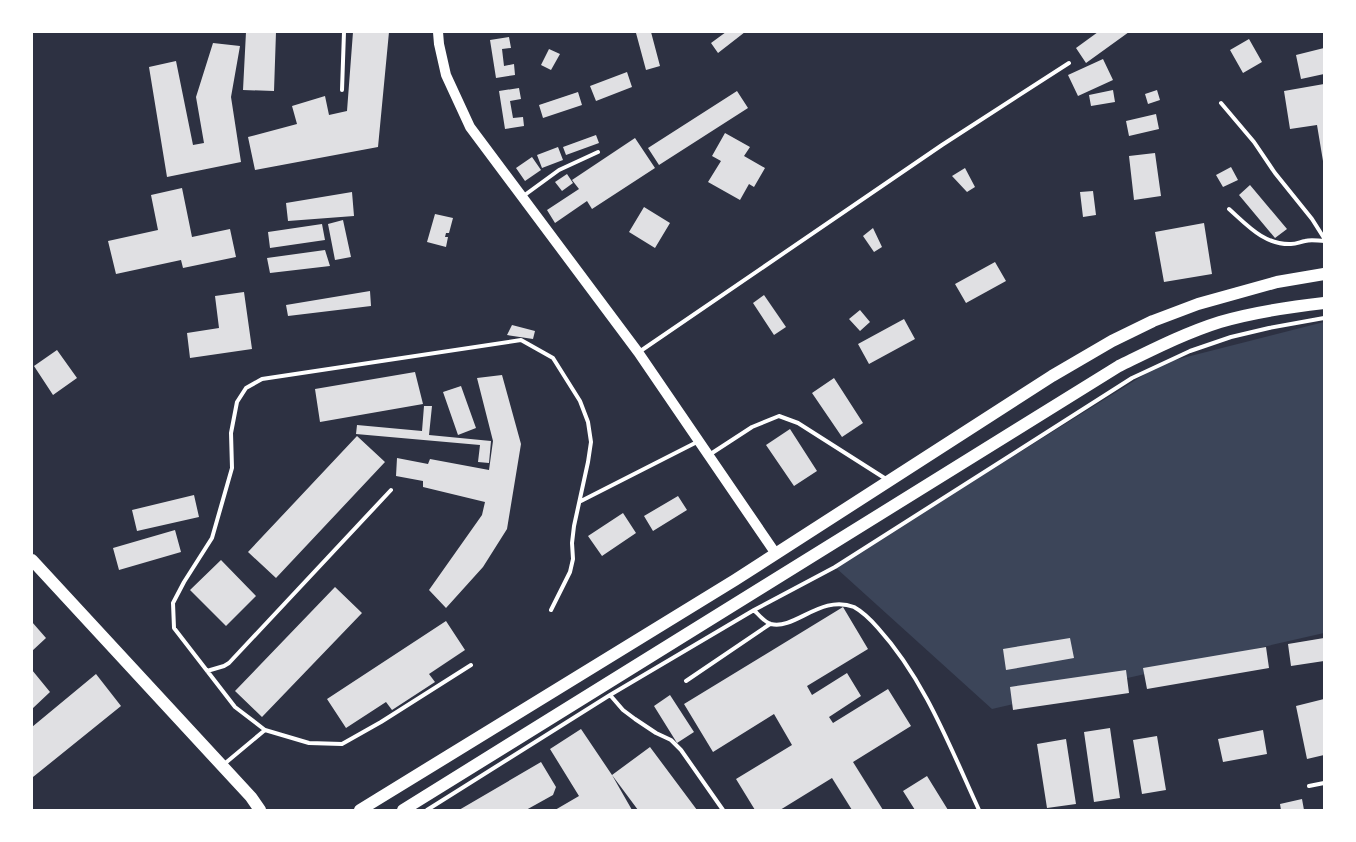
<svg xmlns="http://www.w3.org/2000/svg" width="1356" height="842" font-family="Ubuntu,sans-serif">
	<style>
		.green { fill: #3c4559 }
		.building { fill: #e0e0e3 }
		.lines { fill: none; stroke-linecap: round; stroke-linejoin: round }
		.service { stroke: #fff; stroke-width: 4 }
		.tertiary { stroke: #fff; stroke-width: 10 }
		.secondary { stroke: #fff; stroke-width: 12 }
	</style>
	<rect width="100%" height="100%" fill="#2d3142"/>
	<path class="green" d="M1324,322V633L992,709L835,567L1163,363Z"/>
	<path class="building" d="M246,32H276L274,91L243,90Z
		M353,32H389L378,147L255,170L248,137L297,124L292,106L325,96L329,115L347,111Z
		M641,32H651L660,66L646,70L636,33Z
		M726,32H745L718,53L711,43Z
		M1098,32H1129L1086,63L1076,48Z
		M509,37L511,48L502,49L504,66L514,64L515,75L496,78L490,40Z
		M1249,39L1262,62L1243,73L1230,50Z
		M213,43L240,46L231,97L241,162L167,177L149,67L176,61L193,145L204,143L196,97Z
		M1324,48V74L1301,79L1296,55Z
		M549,49L560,54L551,70L541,65Z
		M1103,59L1113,80L1078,96L1068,75Z
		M627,72L632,87L596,101L590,86Z
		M1324,84V161H1323L1317,125L1290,129L1284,91Z
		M519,88L521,99L510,101L513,118L523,117L524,126L505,129L499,91Z
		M1113,90L1115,102L1091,106L1089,95Z
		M1157,90L1160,100L1148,104L1145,94Z
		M737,91L748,108L659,165L648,148Z
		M578,92L582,105L543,118L539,105Z
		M1156,114L1159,129L1129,136L1126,121Z
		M725,133L750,147L744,156L765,168L754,187L749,184L740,200L708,182L721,161L712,156Z
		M596,135L599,143L566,155L563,147Z
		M635,138L655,168L592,209L587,201L555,223L547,210L579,189L572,180Z
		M558,147L563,160L542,168L537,155Z
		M1155,153L1161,196L1134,200L1129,156Z
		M532,157L541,170L525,181L516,168Z
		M1231,167L1238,180L1223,187L1216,175Z
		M965,168L975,187L967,192L952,176Z
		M567,174L573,183L562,191L555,182Z
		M1250,185L1287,229L1275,238L1239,195Z
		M182,188L192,237L230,229L236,257L183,268L181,260L116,274L108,241L158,230L151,195Z
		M1093,191L1096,215L1083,217L1080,192Z
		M352,192L354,216L288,221L286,203Z
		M644,207L670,223L655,248L629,232Z
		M435,214L453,218L449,233H446L445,237H448L446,247L427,242Z
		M343,220L351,257L335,260L328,224Z
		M1204,223L1212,274L1164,282L1155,232Z
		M322,224L325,240L270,248L268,232Z
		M873,228L882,247L874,252L863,236Z
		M325,250L330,266L270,273L267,258Z
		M995,262L1006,281L966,303L955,284Z
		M370,291L371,306L288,316L286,305Z
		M244,292L252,349L190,358L187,333L219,328L215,296Z
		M764,295L786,327L774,335L753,303Z
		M860,310L870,322L860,331L849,319Z
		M904,319L915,339L869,364L858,344Z
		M512,325L535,331L533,339L507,335Z
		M57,350L77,378L53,395L34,366Z
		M415,372L423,404L320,422L315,389Z
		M502,375L521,444L507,529L483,567L446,608L429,590L482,515L485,502L423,487V481L396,476L397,458L428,464L430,459L489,470L493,441L477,378Z
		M834,378L863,423L842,437L812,393Z
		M461,386L476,428L458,435L443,392Z
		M424,406H432L429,435L491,441L489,463L478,462L480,445L356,434L357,425L422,431Z
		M790,429L817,471L794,486L766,445Z
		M357,436L385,462L276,578L248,552Z
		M194,495L199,517L137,531L132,510Z
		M678,496L687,510L653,531L644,516Z
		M623,513L636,533L602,556L588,536Z
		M175,530L181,552L119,570L113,548Z
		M221,560L256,596L226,626L190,590Z
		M335,587L362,613L262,717L235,691Z
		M843,607L868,649L807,686L812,695L847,673L861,696L829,717L833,723L888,689L911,726L853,762L883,810H852L832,778L780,810H755L736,779L792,745L774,714L713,752L684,704Z
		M446,621L465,650L429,674L435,682L392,710L386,702L346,728L327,699Z
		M32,622L46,638L32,651Z
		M1070,638L1074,658L1006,670L1003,649Z
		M1324,638V661L1291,666L1288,644Z
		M1266,647L1269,668L1147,689L1143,668Z
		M32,670L50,692L32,709Z
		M1126,670L1129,693L1013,710L1010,687Z
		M96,674L121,706L33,777L32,776V727Z
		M670,695L694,732L677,743L654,706Z
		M1324,699V755L1307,759L1296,706Z
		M1110,728L1120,798L1094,802L1084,732Z
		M581,729L612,775L632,810H555L579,796L550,749Z
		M1263,730L1267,754L1223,762L1218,739Z
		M1157,736L1166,790L1142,794L1133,740Z
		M1066,739L1076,804L1047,808L1037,744Z
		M650,747L697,810H638L612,775Z
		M541,762L556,787L553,795L526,810H459Z
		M927,776L948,810H915L903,791Z
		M1302,799L1304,810H1281L1280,804Z"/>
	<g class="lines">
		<path class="service" d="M342,90L344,32
			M1221,103L1254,142L1275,173L1312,219L1324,238
			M522,197L559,170L598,152
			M1229,209C1247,225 1264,245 1291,244C1296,244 1300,242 1305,241C1312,239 1318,241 1324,241
			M639,352L942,145L1069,63
			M709,455L752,427L779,416L798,423L886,479
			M581,501L697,442
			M754,610C759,615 764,622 771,624C795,630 821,594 854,607C863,612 871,620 878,628C925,680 950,747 979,810
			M207,671L224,666L229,663L391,490
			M686,681L770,624
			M610,695L623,710L635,719L656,733L671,740L681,750L723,810
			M265,730L309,743L342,744L381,722L471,665
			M223,765L265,730L235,707L174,628L173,603L184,582L212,538L232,468L231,433L237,402L246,388L262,379L521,340L553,358L580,401L588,422L591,442L588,462L574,526L572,543L573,559L570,572L551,610
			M1309,786L1324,783
			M427,810L610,695L754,610L835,567L1132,378L1190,351L1231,337L1269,328L1324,318"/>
		<path class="tertiary" d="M438,32L439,44L446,75L470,127L638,352L776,554"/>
		<path class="secondary" d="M32,560L251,797L260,810
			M360,810L735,580L1052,376L1112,341L1153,321L1198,304L1277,282L1324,274
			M403,810L1119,366C1152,350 1185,333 1220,322C1254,312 1289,307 1324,303"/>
	</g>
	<rect width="1356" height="842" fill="none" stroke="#ffffff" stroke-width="66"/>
</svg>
